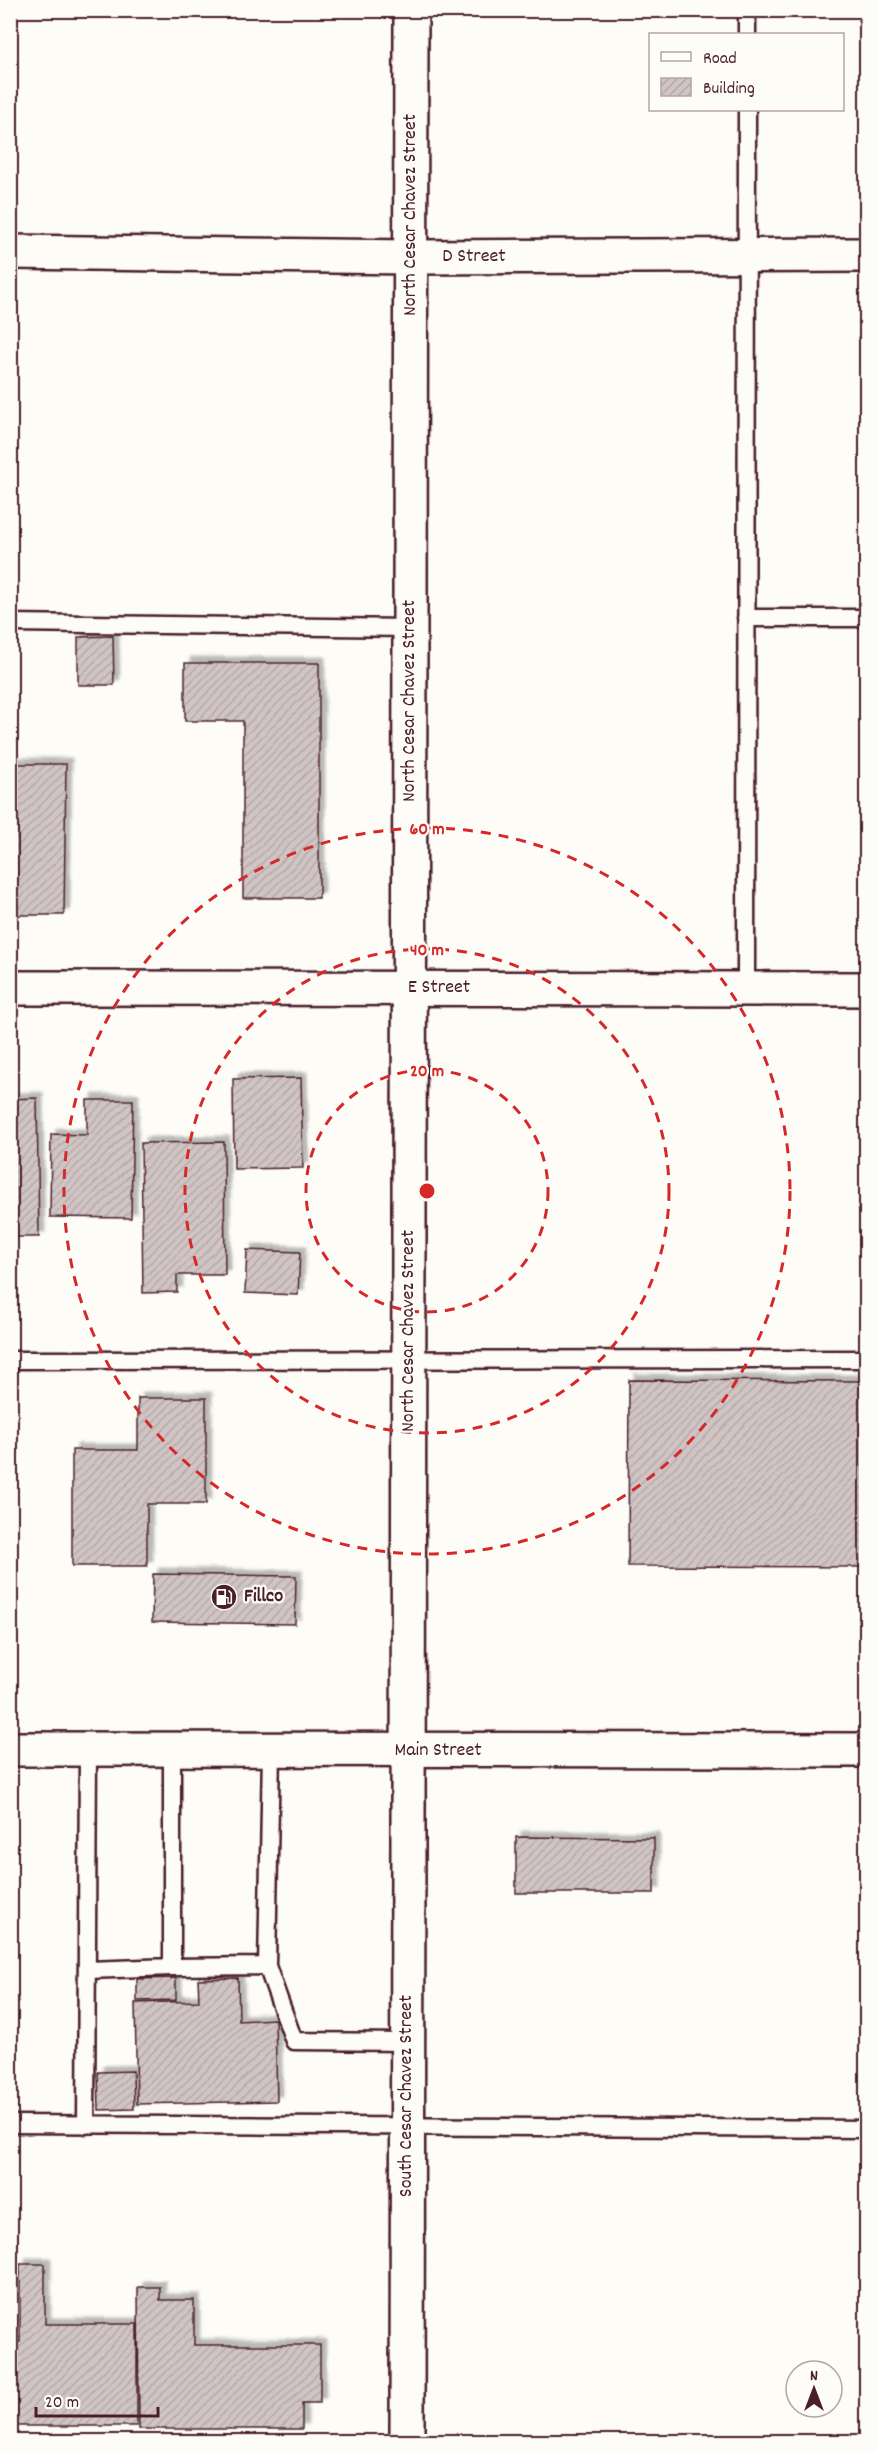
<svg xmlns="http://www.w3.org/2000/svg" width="877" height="2452" font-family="Dekko,sans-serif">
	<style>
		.building { fill: url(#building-hatch); stroke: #4a1f2b; stroke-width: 1.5; filter: url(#shadow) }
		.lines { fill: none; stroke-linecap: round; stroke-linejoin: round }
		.lane-casing { stroke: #4a1f2b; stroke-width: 21 }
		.street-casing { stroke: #4a1f2b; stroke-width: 38 }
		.secondary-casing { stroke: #4a1f2b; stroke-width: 38 }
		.primary-casing { stroke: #4a1f2b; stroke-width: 38 }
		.lane { stroke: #fdfcf7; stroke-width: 16 }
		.street { stroke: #fdfcf7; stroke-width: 33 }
		.secondary { stroke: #fdfcf7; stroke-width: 33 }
		.primary { stroke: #fdfcf7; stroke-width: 33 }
		.ring { fill: none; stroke: #d62828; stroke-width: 3; stroke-dasharray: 10 8 }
		.labels { text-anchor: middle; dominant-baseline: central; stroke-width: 4.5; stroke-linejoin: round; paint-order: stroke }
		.street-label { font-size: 20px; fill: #4a1f2b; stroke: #fdfcf7 }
		.poi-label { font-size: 20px; font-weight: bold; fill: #4a1f2b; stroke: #fdfcf7; text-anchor: start }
		.centre { fill: #d62828; stroke: #fdfcf7; stroke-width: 3 }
		.ring-label { font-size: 18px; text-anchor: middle; font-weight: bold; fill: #d62828; stroke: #fdfcf7; stroke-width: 4.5; stroke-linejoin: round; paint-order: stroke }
	</style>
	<defs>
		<pattern id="building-hatch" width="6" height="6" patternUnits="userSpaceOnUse" patternTransform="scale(1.5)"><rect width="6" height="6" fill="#d0c5c4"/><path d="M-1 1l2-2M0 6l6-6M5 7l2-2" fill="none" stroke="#b4a9a9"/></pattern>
		<filter id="shadow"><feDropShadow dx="5.5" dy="-5.5" stdDeviation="1.5" flood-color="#0004"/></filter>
	</defs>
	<rect width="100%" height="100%" fill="#fdfcf7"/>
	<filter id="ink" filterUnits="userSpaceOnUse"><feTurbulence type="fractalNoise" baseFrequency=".0167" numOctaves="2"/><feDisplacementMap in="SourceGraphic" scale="12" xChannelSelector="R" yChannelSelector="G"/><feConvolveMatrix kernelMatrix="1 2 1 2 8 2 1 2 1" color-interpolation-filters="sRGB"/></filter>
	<g filter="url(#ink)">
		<path class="building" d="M113,636L114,685H78V637Z
			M185,663H319V898H243V721H185Z
			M10,764H66L64,915H10Z
			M301,1078L303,1168L234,1169L233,1079Z
			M37,1098L39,1237H10V1099Z
			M87,1100H133L131,1218L50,1217L51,1134L87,1135Z
			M224,1142L225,1275H177V1292L143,1293L141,1143Z
			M247,1250L300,1252L298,1295L245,1293Z
			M629,1380L866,1381V1567L628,1566Z
			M138,1398H206V1504H147V1566H72V1450H138Z
			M153,1574L296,1576L295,1624L152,1622Z
			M516,1837L654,1838V1893H516Z
			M176,1978V2000L137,2001V1979Z
			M238,1978L239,2021L275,2019L277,2101L137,2104L135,2003L199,2001L198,1979Z
			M133,2071L134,2109L99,2110L98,2072Z
			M20,2264H45V2324H137V2426H10V2342H20Z
			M138,2287H160V2300H194V2345H320V2403H302V2429H139Z"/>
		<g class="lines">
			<g class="lane-casing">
				<path id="lane" d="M747,34V10
					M746,618H866
					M10,623L411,628
					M746,989L747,110
					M10,1360L866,1359
					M271,1751L267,1966L294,2041L407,2042
					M172,1967L267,1966
					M87,1970L172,1967V1750
					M10,2124L866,2129
					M86,2125L88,1750"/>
			</g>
			<g class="street-casing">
				<path id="street" d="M10,252L412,257L866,255
					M10,988L866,989"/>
			</g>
			<g class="secondary-casing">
				<path id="secondary" d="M407,2442L411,10"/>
			</g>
			<g class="primary-casing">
				<path id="primary" d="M10,1749L866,1750"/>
			</g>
			<use href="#lane" class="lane"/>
			<use href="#street" class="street"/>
			<use href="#secondary" class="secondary"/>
			<use href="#primary" class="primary"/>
		</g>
	</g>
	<g class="ring">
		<circle cx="427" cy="1191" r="121"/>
		<circle cx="427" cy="1191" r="242"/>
		<circle cx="427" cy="1191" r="363"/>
	</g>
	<defs>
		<g id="fuel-disc" transform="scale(1.35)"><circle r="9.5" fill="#4a1f2b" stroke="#fdfcf7"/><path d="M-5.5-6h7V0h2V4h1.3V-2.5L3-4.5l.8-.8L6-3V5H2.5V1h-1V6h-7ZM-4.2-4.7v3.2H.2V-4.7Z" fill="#fff"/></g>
	</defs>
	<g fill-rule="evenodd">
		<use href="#fuel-disc" x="224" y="1597"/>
	</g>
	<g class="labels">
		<g class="street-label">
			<text transform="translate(411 215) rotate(-90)">North Cesar Chavez Street</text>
			<text x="474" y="257">D Street</text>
			<text transform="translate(410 701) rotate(-90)">North Cesar Chavez Street</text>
			<text x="439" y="988">E Street</text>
			<text transform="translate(409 1331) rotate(-90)">North Cesar Chavez Street</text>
			<text x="438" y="1751">Main Street</text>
			<text transform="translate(407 2096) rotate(-90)">South Cesar Chavez Street</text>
		</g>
		<g class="poi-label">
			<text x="244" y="1597">Fillco</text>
		</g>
	</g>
	<circle cx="427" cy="1191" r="9" class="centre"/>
	<g class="ring-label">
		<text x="427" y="834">60 m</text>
		<text x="427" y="955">40 m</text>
		<text x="427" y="1076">20 m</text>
	</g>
	<rect width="877" height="2452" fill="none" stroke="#fdfcf7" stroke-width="36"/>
	<rect x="18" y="18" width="841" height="2416" fill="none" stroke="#4a1f2b" stroke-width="2" filter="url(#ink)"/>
	<rect x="649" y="33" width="195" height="78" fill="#fdfcf7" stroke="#b5a4a5" stroke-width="1.5"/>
	<rect x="661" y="52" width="30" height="9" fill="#fdfcf7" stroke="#b5a4a5" stroke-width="1.5"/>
	<text x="703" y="63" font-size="18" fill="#4a1f2b">Road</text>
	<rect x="661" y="78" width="30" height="18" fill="url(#building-hatch)" stroke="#b5a4a5" stroke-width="1.5"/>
	<text x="703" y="93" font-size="18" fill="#4a1f2b">Building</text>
	<g transform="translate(814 2389)"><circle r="28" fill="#fdfcf7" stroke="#b5a4a5" stroke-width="1.5"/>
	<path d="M0-4.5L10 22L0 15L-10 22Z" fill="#4a1f2b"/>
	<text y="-9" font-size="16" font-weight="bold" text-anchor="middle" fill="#4a1f2b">N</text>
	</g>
	<path d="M36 2407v9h122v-9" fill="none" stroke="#4a1f2b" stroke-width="3"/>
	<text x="45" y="2407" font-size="18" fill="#4a1f2b" stroke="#fdfcf7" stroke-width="4.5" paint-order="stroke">20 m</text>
</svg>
